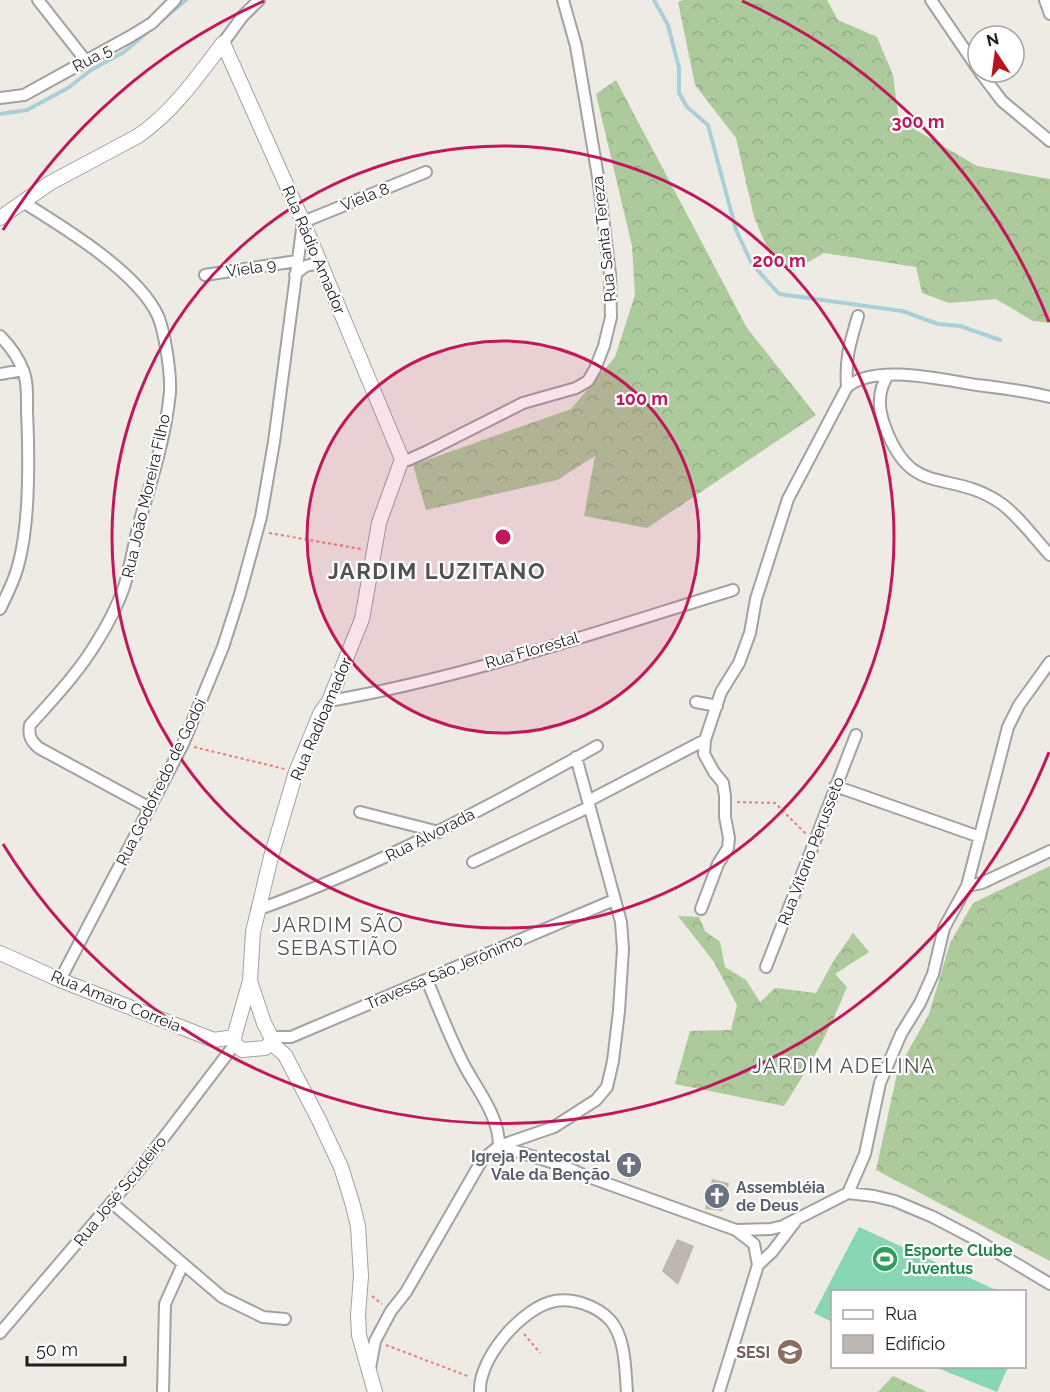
<svg xmlns="http://www.w3.org/2000/svg" width="1050" height="1392" font-family="Raleway,sans-serif">
	<style>
		.forest { fill: url(#forest-crowns) }
		.pitch { fill: #89d6b4 }
		.lines { fill: none; stroke-linecap: round; stroke-linejoin: round }
		.stream { stroke: #a9d0d8; stroke-width: 4 }
		.building { fill: #beb6b1 }
		.minor-casing { stroke: #a2a2a2; stroke-width: 14 }
		.tertiary-casing { stroke: #a2a2a2; stroke-width: 16 }
		.path { stroke: #ed7b76; stroke-width: 2; stroke-dasharray: 3 3; stroke-linecap: butt }
		.minor { stroke: #fff; stroke-width: 10 }
		.tertiary { stroke: #fff; stroke-width: 14 }
		.ring { fill: none; stroke: #c2185b; stroke-width: 3 }
		.labels { text-anchor: middle; dominant-baseline: central; stroke-width: 4.5; stroke-linejoin: round; paint-order: stroke }
		.street-label { font-size: 16px; fill: #1e1e1e; stroke: #fff }
		.worship-label { font-size: 16px; font-weight: bold; fill: #5b616d; stroke: #fff; text-anchor: end }
		.leisure-label { font-size: 16px; font-weight: bold; fill: #27864d; stroke: #fff; text-anchor: start }
		.education-label { font-size: 16px; font-weight: bold; fill: #785e54; stroke: #fff; text-anchor: end }
		.quarter-label { font-size: 20px; letter-spacing: 1.5px; fill: #515151; stroke: #fff }
		.district-label { font-size: 22px; font-weight: bold; letter-spacing: 1.5px; fill: #515151; stroke: #fff }
		.centre { fill: #c2185b; stroke: #fff; stroke-width: 3 }
		.ring-label { font-size: 18px; text-anchor: middle; font-weight: bold; fill: #c2185b; stroke: #fff; stroke-width: 4.5; stroke-linejoin: round; paint-order: stroke }
	</style>
	<defs>
		<pattern id="forest-crowns" width="20" height="18" patternUnits="userSpaceOnUse" patternTransform="scale(1.5)"><rect width="20" height="18" fill="#adca9d"/><path d="M2 6a3 3 0 1 1 6 0M12 15a3 3 0 1 1 6 0" fill="none" stroke="#94ad87"/></pattern>
	</defs>
	<rect width="100%" height="100%" fill="#eeeae4"/>
	<path class="forest" d="M683,0H827L838,20L877,37L893,75L899,120L977,166L1050,179V323L1033,321L996,299L949,303L922,293L916,267L824,253L794,270L771,257L754,217L736,138L695,85L678,2Z
		M616,80L747,328L816,415L647,528L584,516L595,456L557,480L426,510L413,465L571,409L615,357L635,295L632,246L596,94Z
		M1050,866V1261L876,1170L898,1069L929,1014L950,943L973,903Z
		M678,916L699,917L705,931L720,942L725,967L746,980L760,1002L775,988L816,993L834,960L853,933L869,952L835,974L847,987C829,1032 810,1066 784,1106L675,1084L690,1031L731,1030L737,1005L714,962Z
		M893,1376L927,1392H878Z"/>
	<path class="pitch" d="M859,1227L998,1291L832,1292V1322L814,1313Z
		M935,1367L1008,1366V1367L997,1392Z"/>
	<g class="lines">
		<path class="stream" d="M654,0L668,25L679,68V93L687,107L708,125L736,230L752,264L779,294L902,311L938,324L960,326L1000,340
			M162,20L186,0
			M0,114L27,110L68,88L91,70L124,52L151,29"/>
	</g>
	<path class="building" d="M627,1152L637,1157L631,1180L620,1175Z
		M712,1179L729,1183L722,1211L705,1209Z
		M677,1239L694,1246L678,1285L662,1271Z"/>
	<g class="lines">
		<g class="minor-casing">
			<path id="minor" d="M38,0L86,61
				M931,0L978,69
				M1045,0L1050,14
				M223,43L242,17L259,0
				M980,72L1002,101L1050,141
				M0,98L24,95L131,36L152,23L175,0
				M23,202C63,227 138,272 158,316C165,333 171,373 170,392C166,435 152,479 140,520C134,542 131,565 124,587C118,604 108,624 98,640C79,672 55,697 30,725C28,736 31,741 39,748L150,808
				M205,275L297,261
				M295,275C304,266 308,263 321,265
				M0,336C9,345 18,357 23,370C28,382 27,398 27,411C29,456 30,524 18,566C14,581 7,595 0,609
				M0,374L23,370
				M888,375C878,390 878,407 884,424C911,500 947,468 999,502C1016,513 1036,540 1050,555
				M847,387C845,358 850,343 858,316
				M402,459L408,460L428,451L523,403L576,388L588,381L595,369L604,346L611,317L610,274L598,177L583,87L576,46L563,0
				M329,701C467,677 600,631 733,590
				M696,702L717,706
				M835,786L980,837
				M588,801L705,740
				M360,812L439,832
				M473,862L589,807
				M967,886L982,883L1050,851
				M701,909L718,864L728,848L729,838L725,817V796L723,783L714,772L704,754L705,740L721,692L739,663L750,633L756,599L788,499L847,387C875,363 943,380 977,385C1002,388 1026,391 1050,397
				M257,910C376,867 487,808 597,746
				M766,967L856,735
				M60,980L183,744L223,647L240,594L261,517L274,442L303,222L426,172
				M427,980C438,1007 449,1035 462,1061C476,1089 499,1114 499,1146L554,1127L596,1100L607,1087L613,1061L619,1011L623,949L621,922L576,757
				M271,1037H291L614,900
				M848,1193L865,1154L880,1083L901,1034L920,1003L933,974L944,928L967,886L1008,727L1019,705L1050,662
				M112,1203L222,1297L263,1317L285,1319
				M758,1265L772,1252L795,1222
				M0,1333L139,1170L235,1044
				M370,1368L375,1341L391,1311L406,1292L482,1160L499,1146L564,1166L586,1176L736,1230L771,1229L783,1226L848,1193L874,1196L895,1201L933,1217L975,1239L1050,1284
				M163,1392L165,1304L183,1264
				M480,1392C478,1359 522,1307 555,1301C574,1298 597,1306 610,1320C626,1338 625,1370 627,1392
				M719,1392L758,1265L754,1244L736,1230"/>
		</g>
		<g class="tertiary-casing">
			<path id="tertiary" d="M0,218L50,183L138,136C173,112 198,76 223,43L303,222L402,459L379,523L362,619L329,701L321,712L296,772L271,857L253,932L250,981L234,1037L235,1044L242,1050L265,1048L271,1043
				M0,953L60,980L214,1040L234,1037
				M250,981L264,1023L271,1037V1043
				M271,1043L285,1055L319,1120L341,1167L352,1202L358,1226L361,1276L358,1315L359,1335L375,1392"/>
		</g>
		<path class="path" d="M269,533L361,549
			M194,747L285,769
			M737,802L775,803L806,834
			M372,1296L382,1304
			M524,1334L540,1353
			M386,1345L470,1377"/>
		<use href="#minor" class="minor"/>
		<use href="#tertiary" class="tertiary"/>
	</g>
	<circle cx="503" cy="537" r="196" fill="#c2185b" fill-opacity=".12"/>
	<g class="ring">
		<circle cx="503" cy="537" r="196"/>
		<circle cx="503" cy="537" r="391"/>
		<path d="M1049 752A587 587 0 0 1 3 844M3 230A587 587 0 0 1 264 1M742 1A587 587 0 0 1 1049 322"/>
	</g>
	<defs>
		<g id="church-disc" transform="scale(1.35)"><circle r="9.5" fill="#6b7280" stroke="#fff"/><path d="M-1.2-6h2.4v3.5h3.3v2.4h-3.3V6h-2.4V-.1h-3.3v-2.4h3.3Z" fill="#fff"/></g>
		<g id="stadium-disc" transform="scale(1.35)"><circle r="9.5" fill="#2e9e5b" stroke="#fff"/><path d="M0-5a6.5 5 0 1 0 0 10a6.5 5 0 1 0 0-10ZM-3.5-1.8h7v3.6h-7Z" fill="#fff"/></g>
		<g id="school-disc" transform="scale(1.35)"><circle r="9.5" fill="#8d6e63" stroke="#fff"/><path d="M0-5L7-2L0 1L-7-2ZM-4 1L0 2.5L4 1V4Q0 6-4 4Z" fill="#fff"/></g>
	</defs>
	<g fill-rule="evenodd">
		<use href="#church-disc" x="629" y="1165"/>
		<use href="#church-disc" x="717" y="1196"/>
		<use href="#stadium-disc" x="885" y="1259"/>
		<use href="#school-disc" x="790" y="1352"/>
	</g>
	<g class="labels">
		<g class="street-label">
			<text transform="translate(92 58) rotate(-28)">Rua 5</text>
			<text transform="translate(365 197) rotate(-22)">Viela 8</text>
			<text transform="translate(604 239) rotate(-96)">Rua Santa Tereza</text>
			<text transform="translate(314 250) rotate(67)">Rua Rádio Amador</text>
			<text transform="translate(251 268) rotate(-9)">Viela 9</text>
			<text transform="translate(146 496) rotate(-77)">Rua João Moreira Filho</text>
			<text transform="translate(532 650) rotate(-16)">Rua Florestal</text>
			<text transform="translate(321 719) rotate(-67)">Rua Radioamador</text>
			<text transform="translate(161 782) rotate(-64)">Rua Godofredo de Godoi</text>
			<text transform="translate(430 835) rotate(-27)">Rua Alvorada</text>
			<text transform="translate(811 851) rotate(-69)">Rua Vitorio Perusseto</text>
			<text transform="translate(444 972) rotate(-23)">Travessa São Jerônimo</text>
			<text transform="translate(116 1001) rotate(22)">Rua Amaro Correia</text>
			<text transform="translate(120 1191) rotate(-51)">Rua José Scudeiro</text>
		</g>
		<g class="worship-label">
			<text x="610" y="1156">Igreja Pentecostal<tspan x="610" dy="18">Vale da Benção</tspan></text>
			<text x="736" y="1187" text-anchor="start">Assembléia<tspan x="736" dy="18">de Deus</tspan></text>
		</g>
		<g class="leisure-label">
			<text x="904" y="1250">Esporte Clube<tspan x="904" dy="18">Juventus</tspan></text>
		</g>
		<g class="education-label">
			<text x="770" y="1352">SESI</text>
		</g>
		<g class="quarter-label">
			<text x="338" y="925">JARDIM SÃO<tspan x="338" dy="23">SEBASTIÃO</tspan></text>
			<text x="844" y="1066">JARDIM ADELINA</text>
		</g>
		<g class="district-label">
			<text x="437" y="571">JARDIM LUZITANO</text>
		</g>
	</g>
	<circle cx="503" cy="537" r="9" class="centre"/>
	<g class="ring-label">
		<text x="918" y="128">300 m</text>
		<text x="779" y="267">200 m</text>
		<text x="642" y="405">100 m</text>
	</g>
	<rect x="831" y="1290" width="195" height="78" fill="#ffffff" stroke="#a5a5a5" stroke-width="1.5"/>
	<rect x="843" y="1310" width="30" height="9" fill="#ffffff" stroke="#a5a5a5" stroke-width="1.5"/>
	<text x="885" y="1320" font-size="18" fill="#1e1e1e">Rua</text>
	<rect x="843" y="1335" width="30" height="18" fill="#beb6b1" stroke="#a5a5a5" stroke-width="1.5"/>
	<text x="885" y="1350" font-size="18" fill="#1e1e1e">Edifício</text>
	<g transform="translate(996 54) rotate(347)"><circle r="28" fill="#ffffff" stroke="#a5a5a5" stroke-width="1.5"/>
	<path d="M0-4.5L10 22L0 15L-10 22Z" fill="#ba111c"/>
	<text y="-9" font-size="16" font-weight="bold" text-anchor="middle" fill="#1e1e1e">N</text>
	</g>
	<path d="M27 1356v9h98v-9" fill="none" stroke="#1e1e1e" stroke-width="3"/>
	<text x="36" y="1356" font-size="18" fill="#1e1e1e" stroke="#ffffff" stroke-width="4.5" paint-order="stroke">50 m</text>
</svg>
